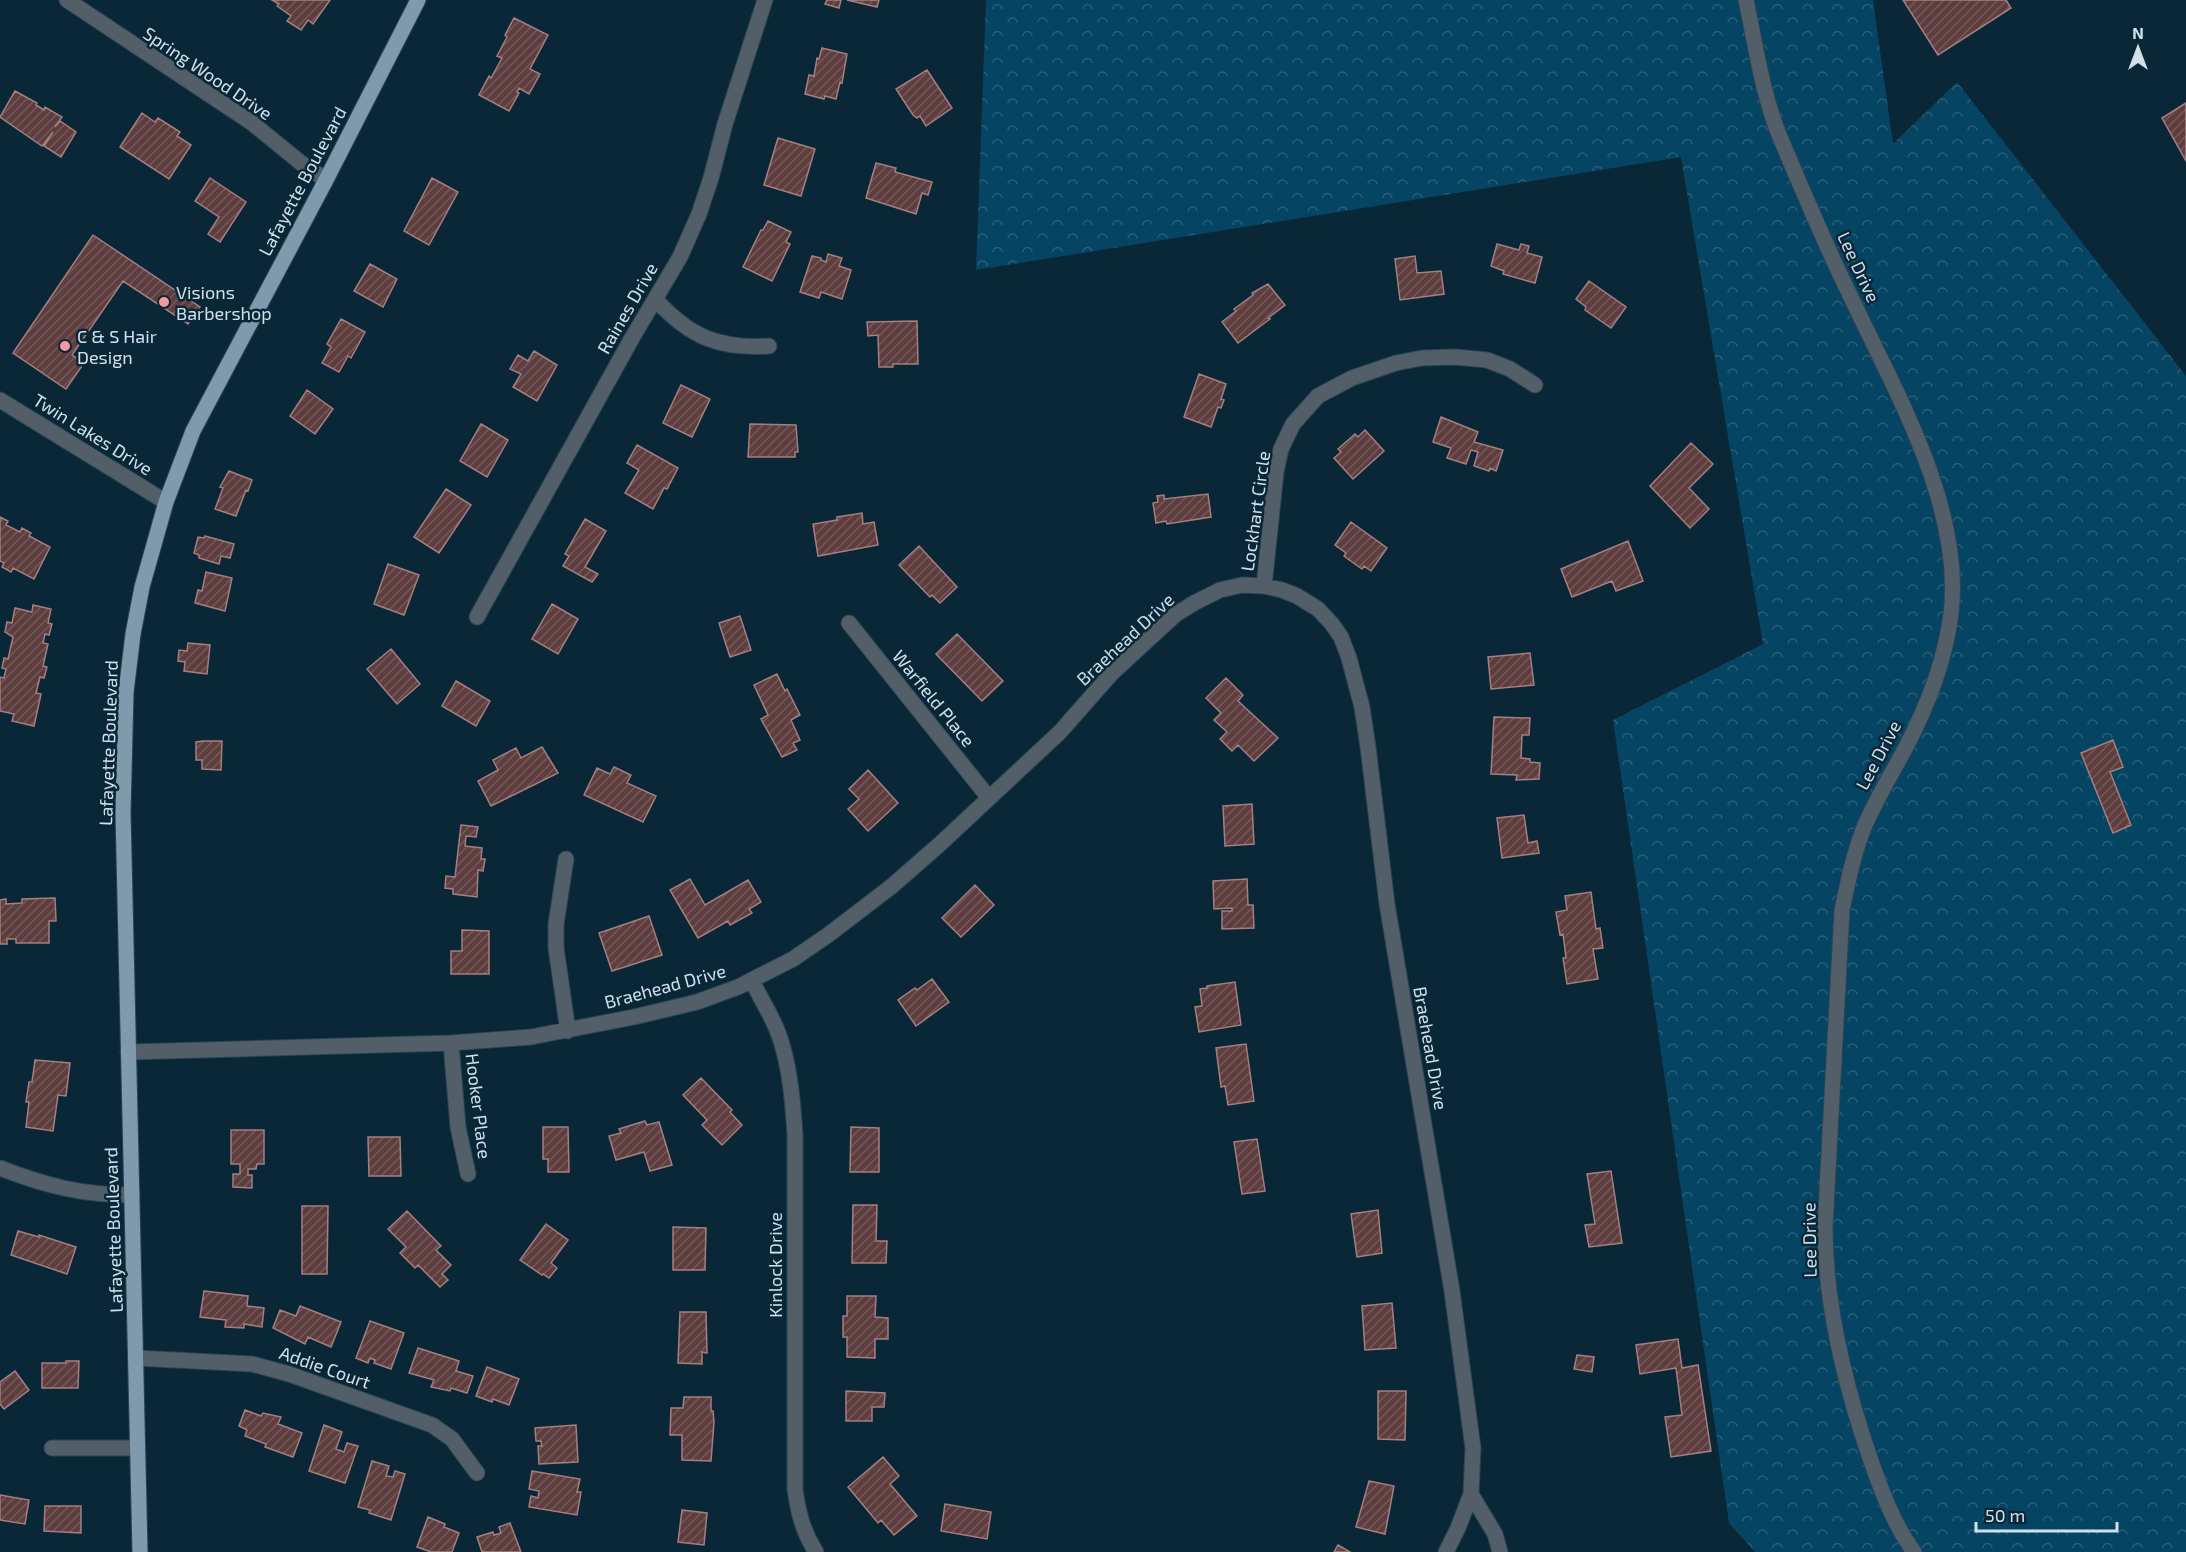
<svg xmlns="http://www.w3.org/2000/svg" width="2186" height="1552" font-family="'Exo 2',sans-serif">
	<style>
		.park { fill: url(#park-crowns) }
		.building { fill: url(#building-hatch); stroke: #a57f80; stroke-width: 1.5 }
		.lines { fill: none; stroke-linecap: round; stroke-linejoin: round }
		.minor-casing { stroke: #2a4555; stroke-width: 17 }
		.major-casing { stroke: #2a4555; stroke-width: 17 }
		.minor { stroke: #525f68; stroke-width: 15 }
		.major { stroke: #7f9aac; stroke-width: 15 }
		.poi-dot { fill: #f49aa0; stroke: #0a2738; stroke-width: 2 }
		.labels { text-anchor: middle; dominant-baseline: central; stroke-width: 5; stroke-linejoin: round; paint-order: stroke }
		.street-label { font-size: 18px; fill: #d0e1ec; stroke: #0a2738 }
		.poi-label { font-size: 18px; fill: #d0e1ec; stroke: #0a2738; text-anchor: start }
	</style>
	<defs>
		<pattern id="park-crowns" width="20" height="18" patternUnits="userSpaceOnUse" patternTransform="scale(1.5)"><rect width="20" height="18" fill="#054462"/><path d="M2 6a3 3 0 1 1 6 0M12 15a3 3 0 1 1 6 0" fill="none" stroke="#285f79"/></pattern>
		<pattern id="building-hatch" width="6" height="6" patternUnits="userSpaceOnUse" patternTransform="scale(1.5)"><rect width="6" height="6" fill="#5e3d3e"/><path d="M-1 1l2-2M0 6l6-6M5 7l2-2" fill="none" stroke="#74595a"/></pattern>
	</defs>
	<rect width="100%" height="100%" fill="#0a2738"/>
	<path class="park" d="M986,0H1873L1893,144L1957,82L2186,376V1552H1755L1729,1523L1613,720L1763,644L1681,157L976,270Z"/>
	<path class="building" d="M272,0H330L313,24L308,20L301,30L287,21L291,16L277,6L279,4Z
		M827,0H841L839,8L825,4Z
		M847,0H879L877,7Z
		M1903,0H2006L2011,8L1938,55Z
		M514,18L548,35L530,69L540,74L529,94L519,88L517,92L519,93L509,111L479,95L489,76L491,78L502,58L497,56L507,37L505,35Z
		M822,48L847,54L842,83L840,82L836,99L825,96L824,99L805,94L809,75L814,76L817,58L819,59Z
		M927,70L952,108L926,126L920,116L917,118L913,115L896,89Z
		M15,91L37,103L36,105L44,110L45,107L62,117L55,127L60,121L76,132L61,157L44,146L53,132L42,146L0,117Z
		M2186,103V161L2162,118Z
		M142,113L155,122L158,118L180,132L177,136L191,145L169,179L120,147Z
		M778,138L815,149L801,196L764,185Z
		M876,163L896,168L895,172L932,182L928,195L922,193L916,214L866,198Z
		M210,178L246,202L220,242L208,234L219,217L195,201Z
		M432,178L458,192L429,245L404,231Z
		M768,221L791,232L786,242L790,244L772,281L743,267L761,230H763Z
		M93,235L200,307L188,324L123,281L72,355L84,363L66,389L13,353Z
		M1497,244L1519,250L1521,244L1529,246L1527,253L1542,257L1535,283L1503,274L1504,271L1491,266Z
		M828,254L842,258L839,266L851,270L842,299L821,292L819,298L800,292L812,256L821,258V260L826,262Z
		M1415,256L1417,273L1441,271L1444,294L1400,300L1395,259Z
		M370,264L397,279L383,307L354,291Z
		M1589,281L1626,307L1611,328L1585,310L1586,307L1576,299Z
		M1268,284L1285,305L1268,318L1270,319L1238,343L1222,322L1236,311L1234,309L1253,295L1252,293Z
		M341,319L365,332L351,358L348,356L339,372L322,363L331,347L327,344Z
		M917,321L918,364H893V367H879L878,335L868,336L867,322Z
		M534,351L557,365L537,401L513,387L521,374L510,369L518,355L528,361Z
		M1199,374L1226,384L1221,399L1224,400L1221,408L1218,407L1211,427L1184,417Z
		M681,385L710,399L692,437L663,423Z
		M307,390L333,409L315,434L290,416Z
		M1441,417L1478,432L1474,442L1503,450L1496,471L1490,468L1489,471L1474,466L1478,452L1471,450L1466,464L1447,458L1451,448L1433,442Z
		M481,424L508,440L487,477L460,461Z
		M750,424L796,425L798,452H795V457H748Z
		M1365,430L1384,451L1353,479L1334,458L1341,452L1338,449L1355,434L1358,437Z
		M1691,443L1713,464L1689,488L1709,509L1690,528L1650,486Z
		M637,445L678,468L667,489L664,488L653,509L625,493L639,470L627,463Z
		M229,471L252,480L248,491L246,490L236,516L215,509L223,488L220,487Z
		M446,489L471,505L439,553L414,537Z
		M1208,494L1211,517L1167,524L1166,521L1156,523L1153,503L1158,502L1157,496L1164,495V499Z
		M862,513L863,524L874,522L878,545L818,556L813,524L837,520V517Z
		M0,517L8,521L6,525L20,532L22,528L31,533L29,536L50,547L34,579L13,568L11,572L2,567L4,563L0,561Z
		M585,519L606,531L585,567L598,574L592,582L563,566L569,556L565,554Z
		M1351,522L1387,548L1371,571L1364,566L1362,569L1344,556L1346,553L1335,545Z
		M205,536L234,544L230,558L221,556L219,564L199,558V555L194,553L198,537L204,538Z
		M1628,541L1643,581L1616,591L1612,581L1572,597L1561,569Z
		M919,546L957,587L940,603L932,595L930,597L899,565Z
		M388,564L419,575L404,615L374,604Z
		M206,572L232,578L225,611L195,603L198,590L202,591Z
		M552,604L578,619L558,654L532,639Z
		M33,605L51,609L48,623L52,624L49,635L45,634L43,643L48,644L43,666L47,667L44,678L40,677L36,693L41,694L34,726L12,721L14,714L0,711V677L4,678L6,669L2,668L4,658L8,659L13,637L5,632L7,622L12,623L15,608L32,612Z
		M740,616L751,650L730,657L719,623Z
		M957,634L1003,681L982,701L936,654Z
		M188,643L210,645L207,674L184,671L185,662L178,661L179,650L187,651Z
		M391,649L420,684L397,704L367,669Z
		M1530,653L1534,685L1491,689L1488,657Z
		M777,674L785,691L787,689L800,715L791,720L800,740L793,743L797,750L782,757L761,719L768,715L754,685Z
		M1226,678L1243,695L1238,701L1278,738L1254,761L1238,745L1232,751L1220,739L1227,732L1214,720L1221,713L1206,698Z
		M456,681L490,701L476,726L442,706Z
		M1494,717L1530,718L1529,735H1522L1521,758L1530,759V762L1540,763L1539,779L1516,780L1517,775L1491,774Z
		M2113,740L2123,767L2110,772L2131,825L2113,833L2081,753Z
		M203,741H222L221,770L202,769V760H196V742Z
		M542,747L558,773L491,806L478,781L498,770L493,760L516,748L521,758Z
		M614,767L631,775L627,783L656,796L643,822L584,795L597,768L610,774Z
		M868,770L898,803L868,831L848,809L859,799L849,789Z
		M1252,804L1254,844L1225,846L1223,806Z
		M1524,815L1528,843L1537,841L1539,853L1502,858L1497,818Z
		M461,825L478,827L476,837L466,836L465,846L482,848L481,859H485L483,871L478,870L477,897L453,894V889L445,888L446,876L455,877Z
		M690,879L705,905L748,880L761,902L749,909L752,913L730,925L728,921L698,938L670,890Z
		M1247,879L1248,905H1253L1254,928L1222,929V911H1232V908L1214,909L1213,881Z
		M975,885L994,905L961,937L942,918Z
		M1591,892L1596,929L1600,928L1603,948L1593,949L1598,979L1567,984L1563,958H1566L1563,934L1560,935L1556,912L1567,910L1565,896Z
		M55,898L56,921H49V943H16V939H7V944H0V900L6,899V904L22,903V899Z
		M649,916L662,955L612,971L599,933Z
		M462,930L489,931V974H451V951H462Z
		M932,979L949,1002L916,1026L898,1000L915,988L917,990Z
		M1235,982L1241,1025L1199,1032L1195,1007L1202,1006L1200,989L1207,988V986Z
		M1246,1044L1254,1101L1228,1105L1225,1086L1221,1087L1216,1048Z
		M35,1060L70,1063L66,1096L58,1095L53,1131L26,1127L29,1102H26L29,1082H32Z
		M701,1078L732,1110L730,1112L742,1125L722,1145L702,1125L707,1120L683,1095Z
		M645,1121L647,1125L659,1122L672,1165L650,1171L644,1152L616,1160L609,1136L621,1133L619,1129Z
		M543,1127H568L569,1172H548V1159H543Z
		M851,1127L879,1128V1172H850Z
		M231,1130H264V1164H257L256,1169H248V1175H252V1188L233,1187V1174H240V1164H231Z
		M368,1137H400L401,1176H369Z
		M1257,1139L1265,1191L1242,1194L1234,1142Z
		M1611,1171L1622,1243L1589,1247L1585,1225L1595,1224L1587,1174Z
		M853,1205H877L876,1241H887L886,1263H852Z
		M302,1206H328L327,1274H302Z
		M1378,1210L1382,1253L1357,1257L1351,1214Z
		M407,1211L441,1246L436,1250L451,1265L442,1274L448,1280L440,1287L418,1265L415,1268L400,1253L406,1247L388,1229Z
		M546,1224L568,1240L551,1263L557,1268L549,1278L543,1274L542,1275L520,1260Z
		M673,1227L706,1228L705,1270H673Z
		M18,1231L39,1237V1235L76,1247L67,1274L11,1255Z
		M204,1291L248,1296L247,1306L264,1308L262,1327L244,1324V1328L225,1327L226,1320L200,1317Z
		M847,1296H876L875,1317L888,1318V1339H875V1358L847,1357V1337H843V1316H847Z
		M1392,1303L1396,1348L1365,1350L1362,1306Z
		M300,1306L341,1322L331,1347L308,1337L305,1344L273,1328L280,1310L296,1316Z
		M680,1312H706L707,1353L702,1352V1364L678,1363Z
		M370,1321L404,1333L391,1369L374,1363L375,1360L370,1358L368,1363L356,1358Z
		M1678,1339L1682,1368L1698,1365L1711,1451L1671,1457L1665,1417L1682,1415L1676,1368L1640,1374L1636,1345Z
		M418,1348L459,1361L456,1371L473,1376L467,1393L451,1388L450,1391L431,1387L434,1380L409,1373Z
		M1577,1355L1594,1357L1592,1372L1574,1369Z
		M66,1361H79L78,1388H42V1363H66Z
		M487,1367L519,1379L509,1405L493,1399L492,1402L476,1396Z
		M15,1371L29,1390L4,1409L0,1404V1382Z
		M846,1391L885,1393L884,1407H872V1421H846Z
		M1378,1391H1406L1405,1440L1378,1439Z
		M684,1397H711V1411H713L714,1422L711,1461L682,1460V1435H670L671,1408H683Z
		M245,1410L261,1416L263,1413L281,1417L278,1424L302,1433L293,1457L265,1447L266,1444L245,1436L247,1430L239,1426Z
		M324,1425L342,1432L336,1449L344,1452L347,1443L358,1446L345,1483L309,1471Z
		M576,1425L578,1462L539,1464L538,1446H542L541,1441H536L535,1428Z
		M883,1457L899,1476L890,1484L917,1516L894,1535L881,1520L878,1523L848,1487Z
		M372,1461L389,1466L386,1476L393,1477L395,1471L405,1474L391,1520L369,1513L370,1510L358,1507Z
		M532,1471L580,1479L577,1492H581L577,1515L529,1507L531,1496L538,1498L539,1491L529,1489Z
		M1369,1481L1394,1486L1385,1534L1356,1527Z
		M0,1495L29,1500L25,1524L0,1520Z
		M945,1504L991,1512L987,1539L941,1531Z
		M45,1506H81V1533L44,1531Z
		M682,1510L707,1513L704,1545L678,1542Z
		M428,1517L445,1524L444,1527L459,1533L452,1552H431L417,1547Z
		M510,1523L521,1552H482L477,1537L493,1532L494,1535L501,1533L499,1527Z
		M1338,1545L1350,1552H1334Z"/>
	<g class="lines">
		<g class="minor-casing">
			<path id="minor" d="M67,0L252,123L301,163L326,180
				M1746,0C1755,43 1763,97 1780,137C1802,189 1824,242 1849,293C1893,388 1964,506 1951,614C1945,660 1927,707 1906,747C1892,773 1877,798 1865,825C1854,852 1848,881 1842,910L1825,1227C1825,1307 1845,1386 1871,1461C1882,1492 1894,1525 1914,1552
				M655,299C690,337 718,349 769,346
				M0,400L166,502
				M1264,586L1276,472L1281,449L1293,424L1318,396L1352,378L1396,363L1422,358L1455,357L1487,360L1510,369L1535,385
				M477,617L632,338L680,257L699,214L711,178L725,124L765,0
				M849,623L989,798
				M566,859L556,924V948L568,1031
				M752,981C763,1003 777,1024 783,1048C791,1077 793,1106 795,1135V1489C798,1512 803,1532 816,1552
				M451,1043L458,1127L468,1174
				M128,1052L451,1043L531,1037L634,1017L697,1002L738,987L793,959L828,935L892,886L940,844L1060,732L1112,673L1175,615L1194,603L1220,590L1242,585L1264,586L1282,590L1297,596L1318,609L1332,624L1341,637L1349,658L1362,707L1368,747L1387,904L1452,1291L1473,1448L1471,1494L1458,1528L1446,1552
				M0,1168C46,1186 82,1195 132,1195
				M136,1358L252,1364L289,1374L432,1425L452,1439L477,1473
				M52,1448H137
				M1471,1494L1495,1534L1500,1552"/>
		</g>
		<g class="major-casing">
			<path id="major" d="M140,1552L123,812L126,692L133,634L142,587L166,502L193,431L326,180L418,0"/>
		</g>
		<use href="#minor" class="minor"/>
		<use href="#major" class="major"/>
	</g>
	<g class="poi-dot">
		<circle cx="164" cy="302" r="6"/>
		<circle cx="65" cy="346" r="6"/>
	</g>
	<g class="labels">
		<g class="street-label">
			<text transform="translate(208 73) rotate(34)">Spring Wood Drive</text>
			<text transform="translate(302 181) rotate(-62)">Lafayette Boulevard</text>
			<text transform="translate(1859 267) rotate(65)">Lee Drive</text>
			<text transform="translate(627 308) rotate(-60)">Raines Drive</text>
			<text transform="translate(93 434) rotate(32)">Twin Lakes Drive</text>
			<text transform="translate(1255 511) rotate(-82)">Lockhart Circle</text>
			<text transform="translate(1125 639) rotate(-43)">Braehead Drive</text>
			<text transform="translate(934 698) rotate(51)">Warfield Place</text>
			<text transform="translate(108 743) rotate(-88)">Lafayette Boulevard</text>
			<text transform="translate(1878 755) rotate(-62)">Lee Drive</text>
			<text transform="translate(665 986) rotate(-15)">Braehead Drive</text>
			<text transform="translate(1431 1048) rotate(80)">Braehead Drive</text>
			<text transform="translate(479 1106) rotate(83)">Hooker Place</text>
			<text transform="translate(113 1230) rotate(-92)">Lafayette Boulevard</text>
			<text transform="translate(1809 1240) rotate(-91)">Lee Drive</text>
			<text transform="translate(775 1265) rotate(-90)">Kinlock Drive</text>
			<text transform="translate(325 1367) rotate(19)">Addie Court</text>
		</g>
		<g class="poi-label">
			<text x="176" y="292">Visions<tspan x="176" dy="21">Barbershop</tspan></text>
			<text x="77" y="336">C &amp; S Hair<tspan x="77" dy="21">Design</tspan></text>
		</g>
	</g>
	<g transform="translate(2138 48)" stroke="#0a2738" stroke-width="4.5" paint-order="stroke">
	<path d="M0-4.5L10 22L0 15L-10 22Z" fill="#d0e1ec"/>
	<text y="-9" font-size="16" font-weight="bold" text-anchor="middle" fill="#d0e1ec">N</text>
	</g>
	<path d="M1976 1522v9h141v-9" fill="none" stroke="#d0e1ec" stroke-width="3"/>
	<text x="1985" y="1522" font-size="18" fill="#d0e1ec" stroke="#0a2738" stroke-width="4.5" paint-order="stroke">50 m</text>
</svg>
